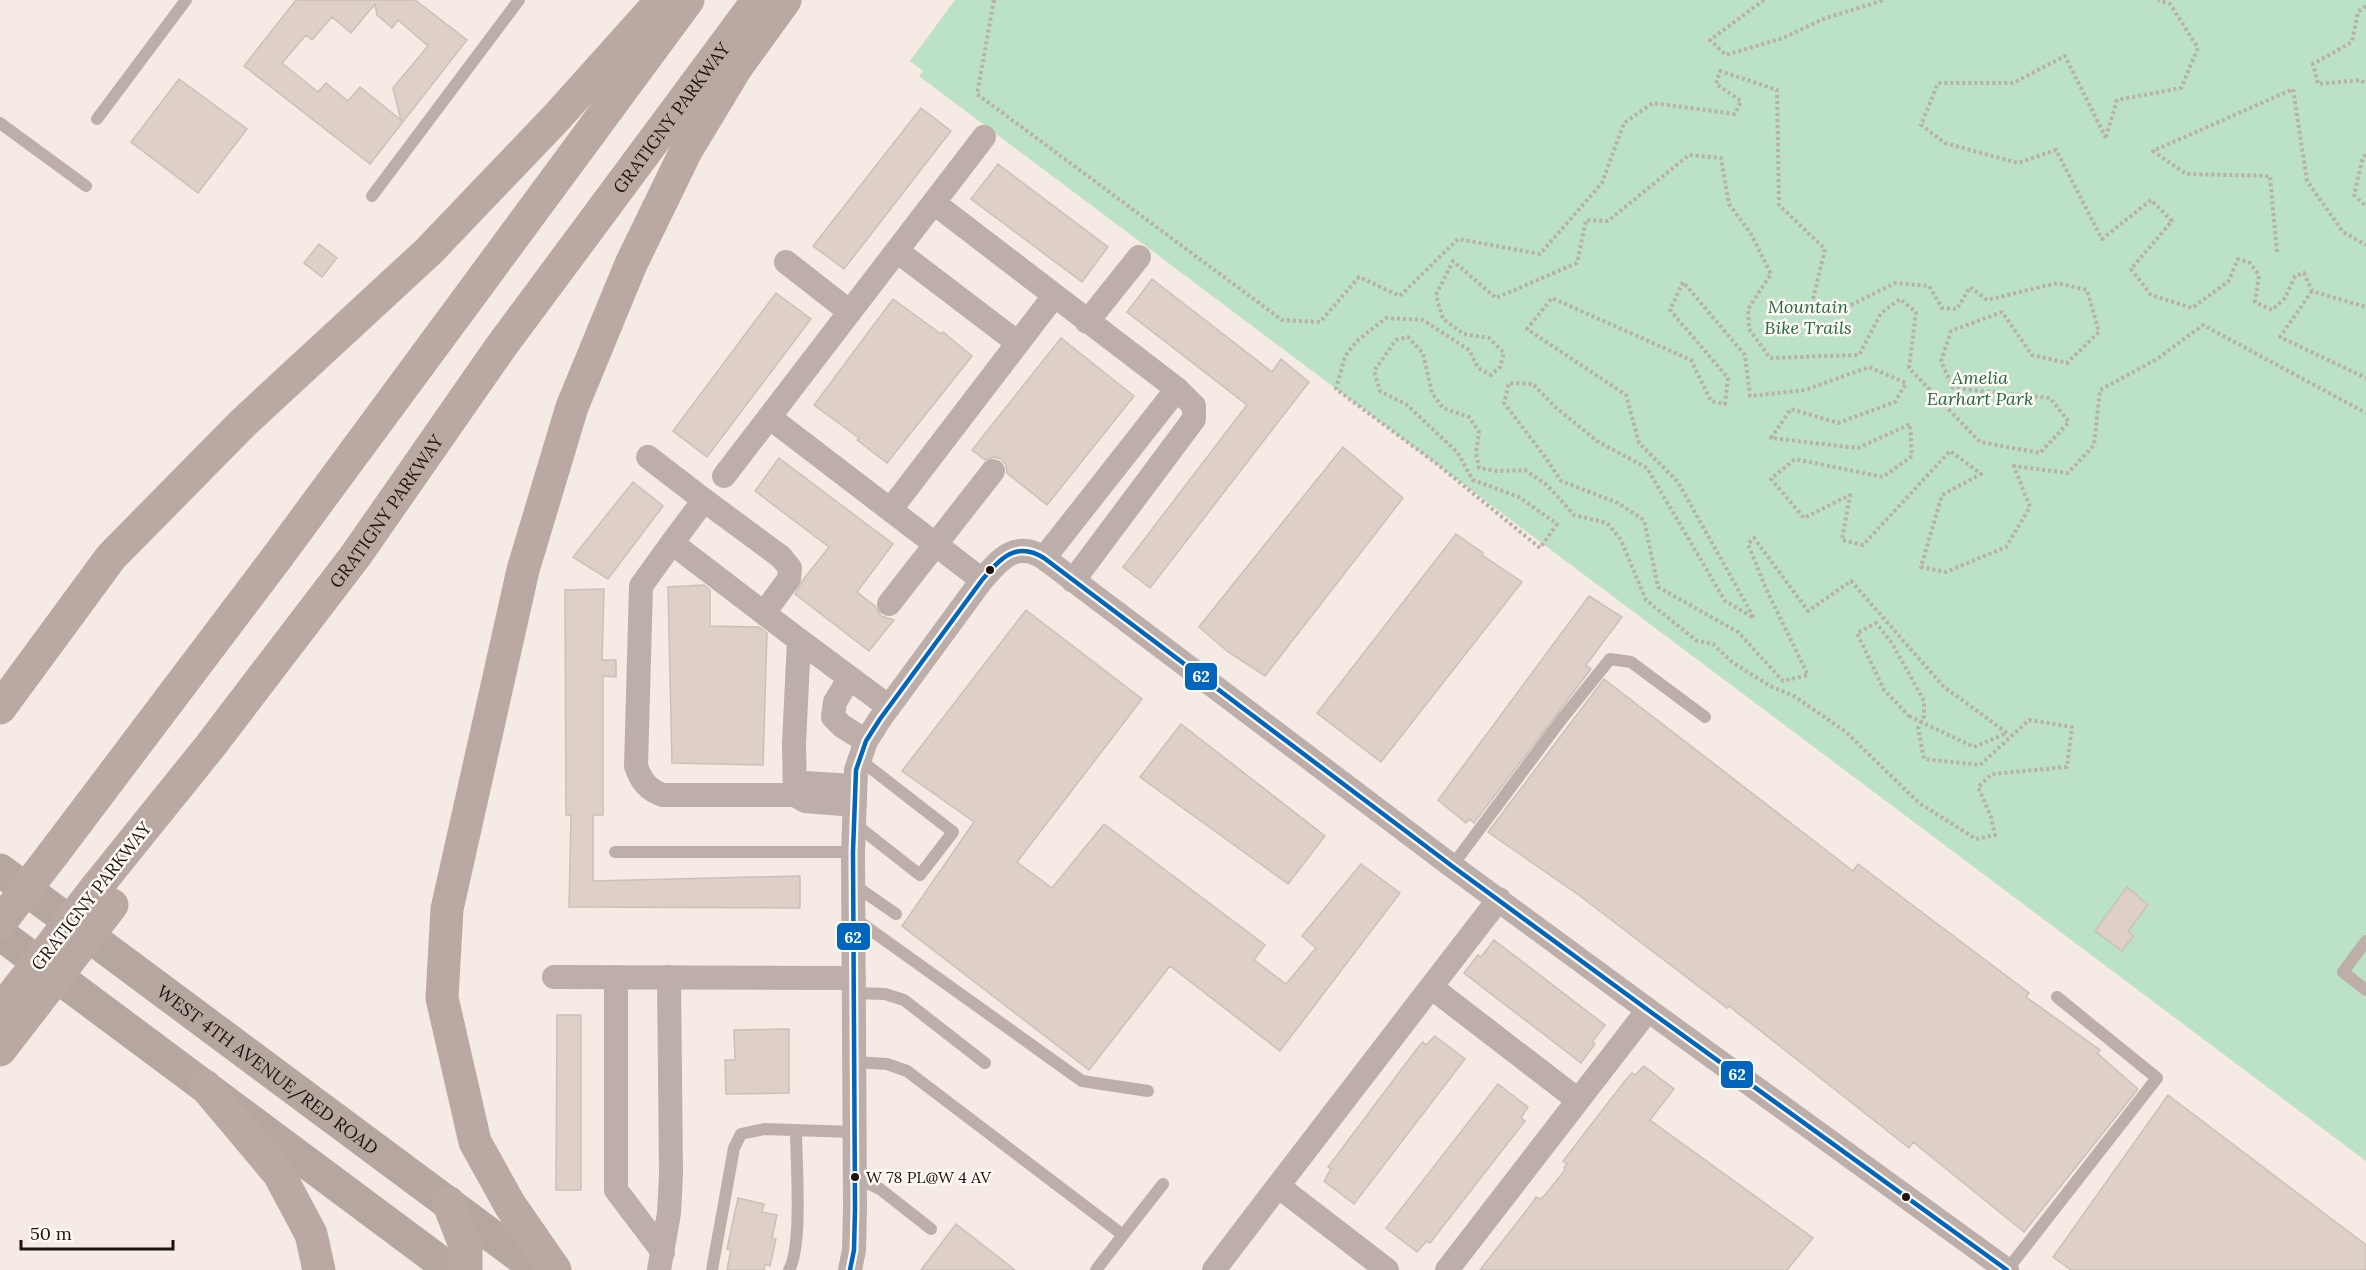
<svg xmlns="http://www.w3.org/2000/svg" width="2366" height="1270" font-family="Lora,serif">
	<style>
		.green { fill: #bbe2c6 }
		.building { fill: #ded0c7; stroke: #cac0ba; stroke-width: 1.5; fill-rule: evenodd }
		.lines { fill: none; stroke-linecap: round; stroke-linejoin: round }
		.path { stroke: #baafab; stroke-width: 4; stroke-dasharray: 3 3; stroke-linecap: butt }
		.lane { stroke: #bdaeaa; stroke-width: 12 }
		.street { stroke: #bdaeaa; stroke-width: 24 }
		.primary { stroke: #b5a6a0; stroke-width: 33 }
		.highway { stroke: #baa9a3; stroke-width: 33 }
		.path-bridge { stroke: #baafab; stroke-width: 4; stroke-dasharray: 3 3; stroke-linecap: butt }
		.highway-bridge { stroke: #baa9a3; stroke-width: 33 }
		.bus-1-casing { stroke: #fff9f5; stroke-width: 9 }
		.bus-1 { stroke: #0065bd; stroke-width: 4.5 }
		.bus-dot { fill: #1e140e; stroke: #fff9f5; stroke-width: 2 }
		.labels { text-anchor: middle; dominant-baseline: central; stroke-width: 5; stroke-linejoin: round; paint-order: stroke }
		.bus-label { font-size: 16px; fill: #1e140e; stroke: #fff9f5; text-anchor: start }
		.street-label { font-size: 18px; fill: #1e140e; stroke: #fff9f5 }
		.park-label { font-size: 18px; font-style: italic; fill: #236644; stroke: #fff9f5 }
		.line-badge { stroke: #fff9f5; stroke-width: 2 }
		.badge-label { font-size: 16px; text-anchor: middle; font-weight: bold; fill: #fff }
	</style>
	<rect width="100%" height="100%" fill="#f5eae4"/>
	<path class="green" d="M955,0H2366V1161L919,76L923,71L910,61Z"/>
	<path class="building" d="M296,0H415L467,40L370,164L244,66ZM375,4L377,15L392,28L398,20L428,46L393,88L401,120L360,87L348,101L326,83L318,92L282,63L306,35L312,40L332,17L351,33Z
		M179,79L247,129L198,193L131,142Z
		M921,108L951,131L844,269L813,246Z
		M998,164L1108,247L1082,282L971,199Z
		M319,244L337,258L322,277L304,263Z
		M1152,279L1272,372L1281,359L1309,382L1150,588L1123,567L1247,405L1127,312Z
		M776,293L811,319L707,457L673,431Z
		M893,299L941,334L943,332L972,356L887,463L857,440L859,438L814,405Z
		M1061,338L1134,396L1047,505L1007,473L1006,465L1001,459L994,457L985,460L972,450Z
		M1343,447L1403,498L1265,676L1227,651L1199,627Z
		M779,458L893,544L857,592L875,606L881,616L894,620L869,651L795,594L803,580L829,547L755,491Z
		M633,482L663,506L608,579L573,557Z
		M1456,534L1483,553L1482,555L1522,582L1381,762L1317,713Z
		M704,585L710,590V626L759,627L767,633L763,765L672,763L668,587Z
		M604,589L602,660H616V677L603,676V815H593V881L800,876V908L569,907L571,815H566L565,590Z
		M1589,596L1622,617L1586,665L1591,669L1474,823L1469,819L1466,823L1438,800Z
		M1026,610L1142,699L1017,862L1052,888L1104,824L1265,945L1254,960L1286,984L1316,948L1302,936L1361,864L1400,893L1280,1051L1170,966L1089,1070L902,926L974,822L902,771Z
		M1604,679L1853,871L1858,864L2029,993L2026,997L2100,1050L2097,1053L2138,1089L2024,1232L1913,1142L1909,1148L1729,1006L1727,1008L1580,896L1488,832Z
		M1181,724L1325,836L1288,884L1140,777Z
		M2127,887L2148,905L2128,931L2133,936L2122,951L2095,931Z
		M1494,940L1605,1025L1592,1042L1595,1044L1581,1063L1464,973L1478,955L1481,957Z
		M557,1015H581V1190H556Z
		M789,1029V1093L726,1094L725,1060H735L734,1030Z
		M1435,1036L1465,1059L1354,1204L1324,1181L1331,1169L1328,1167L1419,1046L1423,1042L1426,1045Z
		M1644,1066L1674,1089L1650,1120L1813,1238L1787,1270H1480L1533,1202L1536,1197L1540,1199L1544,1196L1565,1170L1564,1168L1567,1164L1563,1161L1567,1156L1624,1082L1632,1073L1635,1075Z
		M1498,1084L1528,1107L1521,1118L1525,1121L1430,1243L1427,1241L1417,1252L1386,1228Z
		M2168,1095L2366,1245V1270H2071L2053,1257Z
		M738,1198L764,1204L762,1212L777,1215L772,1238L776,1239L770,1266L765,1264L764,1270H727L731,1250L727,1249Z
		M956,1224L1015,1270H921Z"/>
	<g class="lines">
		<path class="path" d="M994,0L977,94L1282,320L1320,322L1359,277L1400,296L1458,239L1540,254L1602,183L1624,123L1653,103L1735,114L1741,101L1716,84L1720,71L1777,90L1779,205L1825,249L1813,299L1833,314L1895,283L1929,286L1942,308L1957,309L1970,287L1987,300L2057,283L2087,290L2099,332L2067,363L2032,355L2002,312L1951,331L1941,361L1953,388L2050,398L2069,422L2040,453L1980,442L1909,368L1916,312L1900,299L1881,313L1859,355L1770,358L1749,329L1748,309L1771,274L1751,234L1729,204L1721,158L1689,155L1608,221L1586,220L1577,263L1496,298L1453,261L1436,295L1443,319L1464,334L1489,338L1504,353L1500,367L1491,375L1478,368L1469,350L1423,320L1386,318L1357,341L1345,356L1336,389L1437,464L1540,548L1557,524L1519,497L1473,480L1457,452L1407,405L1380,391L1374,371L1396,340L1408,337L1423,353L1432,393L1443,408L1469,417L1479,432L1476,453L1479,468L1497,471L1525,470L1548,486L1574,515L1607,523L1621,540L1646,600L1697,641L1713,644L1732,662L1770,686L1794,696L1846,732L1919,803L1976,839L1995,835L1991,817L1978,787L1992,774L2067,767L2072,727L2029,720L1980,765L1924,759L1918,728L1924,716V701L1892,643L1876,623L1857,633L1884,690L1909,716
			M1764,0L1710,40L1726,55L1783,38L1823,19L1884,0
			M2366,6L2358,12L2352,42L2313,64L2318,84L2361,80L2366,84
			M2106,137L2117,100L2181,88L2198,48L2170,4L2158,0
			M2106,138L2065,56L2013,83H1938L1921,125L1945,143L2018,163L2056,150L2102,239L2151,200L2172,221L2131,269L2151,295L2192,308L2228,282L2238,259L2250,263L2259,275L2255,302L2272,310L2285,298L2295,276L2304,273L2312,291L2366,307
			M2366,155L2363,157L2354,195L2366,206
			M2277,252L2270,176L2186,174L2153,151L2293,89L2307,181L2343,232L2366,245
			M2312,291L2280,337L2366,378
			M1974,747L2007,733L1943,686L1851,581L1808,611L1754,538L1748,544L1767,591L1808,675L1783,681L1738,632L1658,587L1644,520L1618,503L1561,481L1543,454L1504,403L1509,383L1533,384L1554,406L1597,441L1647,468L1725,601L1754,618L1678,482L1639,443L1626,395L1527,329L1552,298L1691,360L1711,401L1725,404L1728,378L1670,310L1683,282L1745,355L1750,396L1805,390L1869,367L1906,383L1895,402L1838,423L1791,409L1771,438L1858,448L1910,424L1912,456L1883,477L1795,459L1771,479L1804,518L1850,495L1842,540L1863,545L1950,451L1981,474L1942,495L1921,567L1946,572L2006,547L2030,507L2014,466L2068,473L2094,445L2100,390L2157,359L2203,325L2366,413"/>
		<path class="lane" d="M97,119L186,0
			M0,123L86,186
			M372,196L519,0
			M855,824L920,875L953,832L859,759
			M615,852H853
			M1452,866L1561,720L1610,659L1631,662L1705,717
			M854,885L896,914
			M854,918L1082,1081L1148,1091
			M2366,941L2343,972L2366,990
			M854,993L885,994L904,1000L985,1063
			M854,1062L887,1064L907,1071L1123,1235L1163,1184
			M855,1177L880,1189L931,1229
			M712,1270L734,1148L741,1134L764,1129L854,1132
			M789,1270C803,1245 796,1162 796,1130
			M1096,1270L1123,1235
			M2007,1270L2157,1078L2057,997"/>
		<path class="street" d="M934,203L1177,389L1194,406V419L1073,581
			M897,251L1018,343
			M786,262L850,312
			M1087,322L1139,257
			M769,417L982,580
			M648,457L704,500
			M724,476L984,137
			M891,509L1054,296
			M672,543L799,640L794,744L795,795H663C648,790 641,781 636,766L641,586Z
			M672,543L704,500L781,557L790,568L789,579L764,613
			M1044,558L1177,389
			M889,604L993,471
			M799,640L889,707
			M849,679L835,702L833,717L842,726L866,741
			M855,805L805,801L795,795L804,783L855,786
			M554,977L854,978
			M616,977V1190L663,1252
			M1431,987L1499,899
			M659,1270L669,1213L671,1174L669,977
			M850,1270L854,1250L855,1208L853,852L856,770L866,741L880,719L982,580C1000,559 1016,540 1044,558L1452,866L1648,1010L2007,1270
			M1214,1270L1278,1186
			M1387,1270L1278,1186L1431,987L1578,1100
			M1447,1270L1648,1010"/>
		<g class="primary">
			<path id="s1" d="M0,870L538,1270"/>
			<path d="M0,934L451,1270"/>
		</g>
		<g class="highway">
			<path d="M0,708L111,557L243,423L429,251L557,117L662,0"/>
			<path d="M53,854L275,560L688,0"/>
			<path id="s2" d="M95,889L211,745L356,555L500,348L758,0"/>
			<path d="M0,1011L19,987"/>
			<path d="M0,1050L37,1002"/>
			<path d="M205,1086L279,1174L311,1234L319,1270"/>
			<path d="M448,1202L466,1248V1270"/>
			<path d="M555,1270L510,1205L475,1142L442,998L447,909L523,570L572,407L631,264L686,151L736,68L785,0"/>
		</g>
		<path class="path-bridge" d="M1909,716L1974,747"/>
		<path class="highway-bridge" d="M0,923L53,854
			M19,987L95,889
			M37,1002L112,905"/>
		<g class="bus-1-casing">
			<path id="bus-1" d="M850,1270L854,1250L855,1208L853,852L856,770L866,741L880,719L982,580C1000,559 1016,540 1044,558L1452,866L1648,1010L2007,1270"/>
		</g>
		<use href="#bus-1" class="bus-1"/>
	</g>
	<g class="bus-dot">
		<circle cx="990" cy="570" r="5"/>
		<circle cx="855" cy="1177" r="5"/>
		<circle cx="1906" cy="1197" r="5"/>
	</g>
	<g class="labels">
		<g class="bus-label">
			<text x="866" y="1177">W 78 PL@W 4 AV</text>
		</g>
		<g class="street-label">
			<text stroke="none"><textPath href="#s2" startOffset="963">GRATIGNY PARKWAY</textPath></text>
			<text stroke="none"><textPath href="#s2" startOffset="477">GRATIGNY PARKWAY</textPath></text>
			<text transform="translate(91 896) rotate(-52)">GRATIGNY PARKWAY</text>
			<text stroke="none"><textPath href="#s1" startOffset="334">WEST 4TH AVENUE/RED ROAD</textPath></text>
		</g>
		<g class="park-label">
			<text x="1808" y="306">Mountain<tspan x="1808" dy="21">Bike Trails</tspan></text>
			<text x="1980" y="377">Amelia<tspan x="1980" dy="21">Earhart Park</tspan></text>
		</g>
	</g>
	<g class="line-badge">
		<rect x="1184" y="662" width="34" height="29" rx="6" fill="#0065bd"/>
		<rect x="836" y="922" width="35" height="29" rx="6" fill="#0065bd"/>
		<rect x="1720" y="1060" width="34" height="29" rx="6" fill="#0065bd"/>
	</g>
	<g class="badge-label">
		<text x="1201" y="682">62</text>
		<text x="853" y="943">62</text>
		<text x="1737" y="1080">62</text>
	</g>
	<path d="M21 1240v9h152v-9" fill="none" stroke="#1e140e" stroke-width="3"/>
	<text x="30" y="1240" font-size="18" fill="#1e140e" stroke="#fff9f5" stroke-width="4.5" paint-order="stroke">50 m</text>
</svg>
